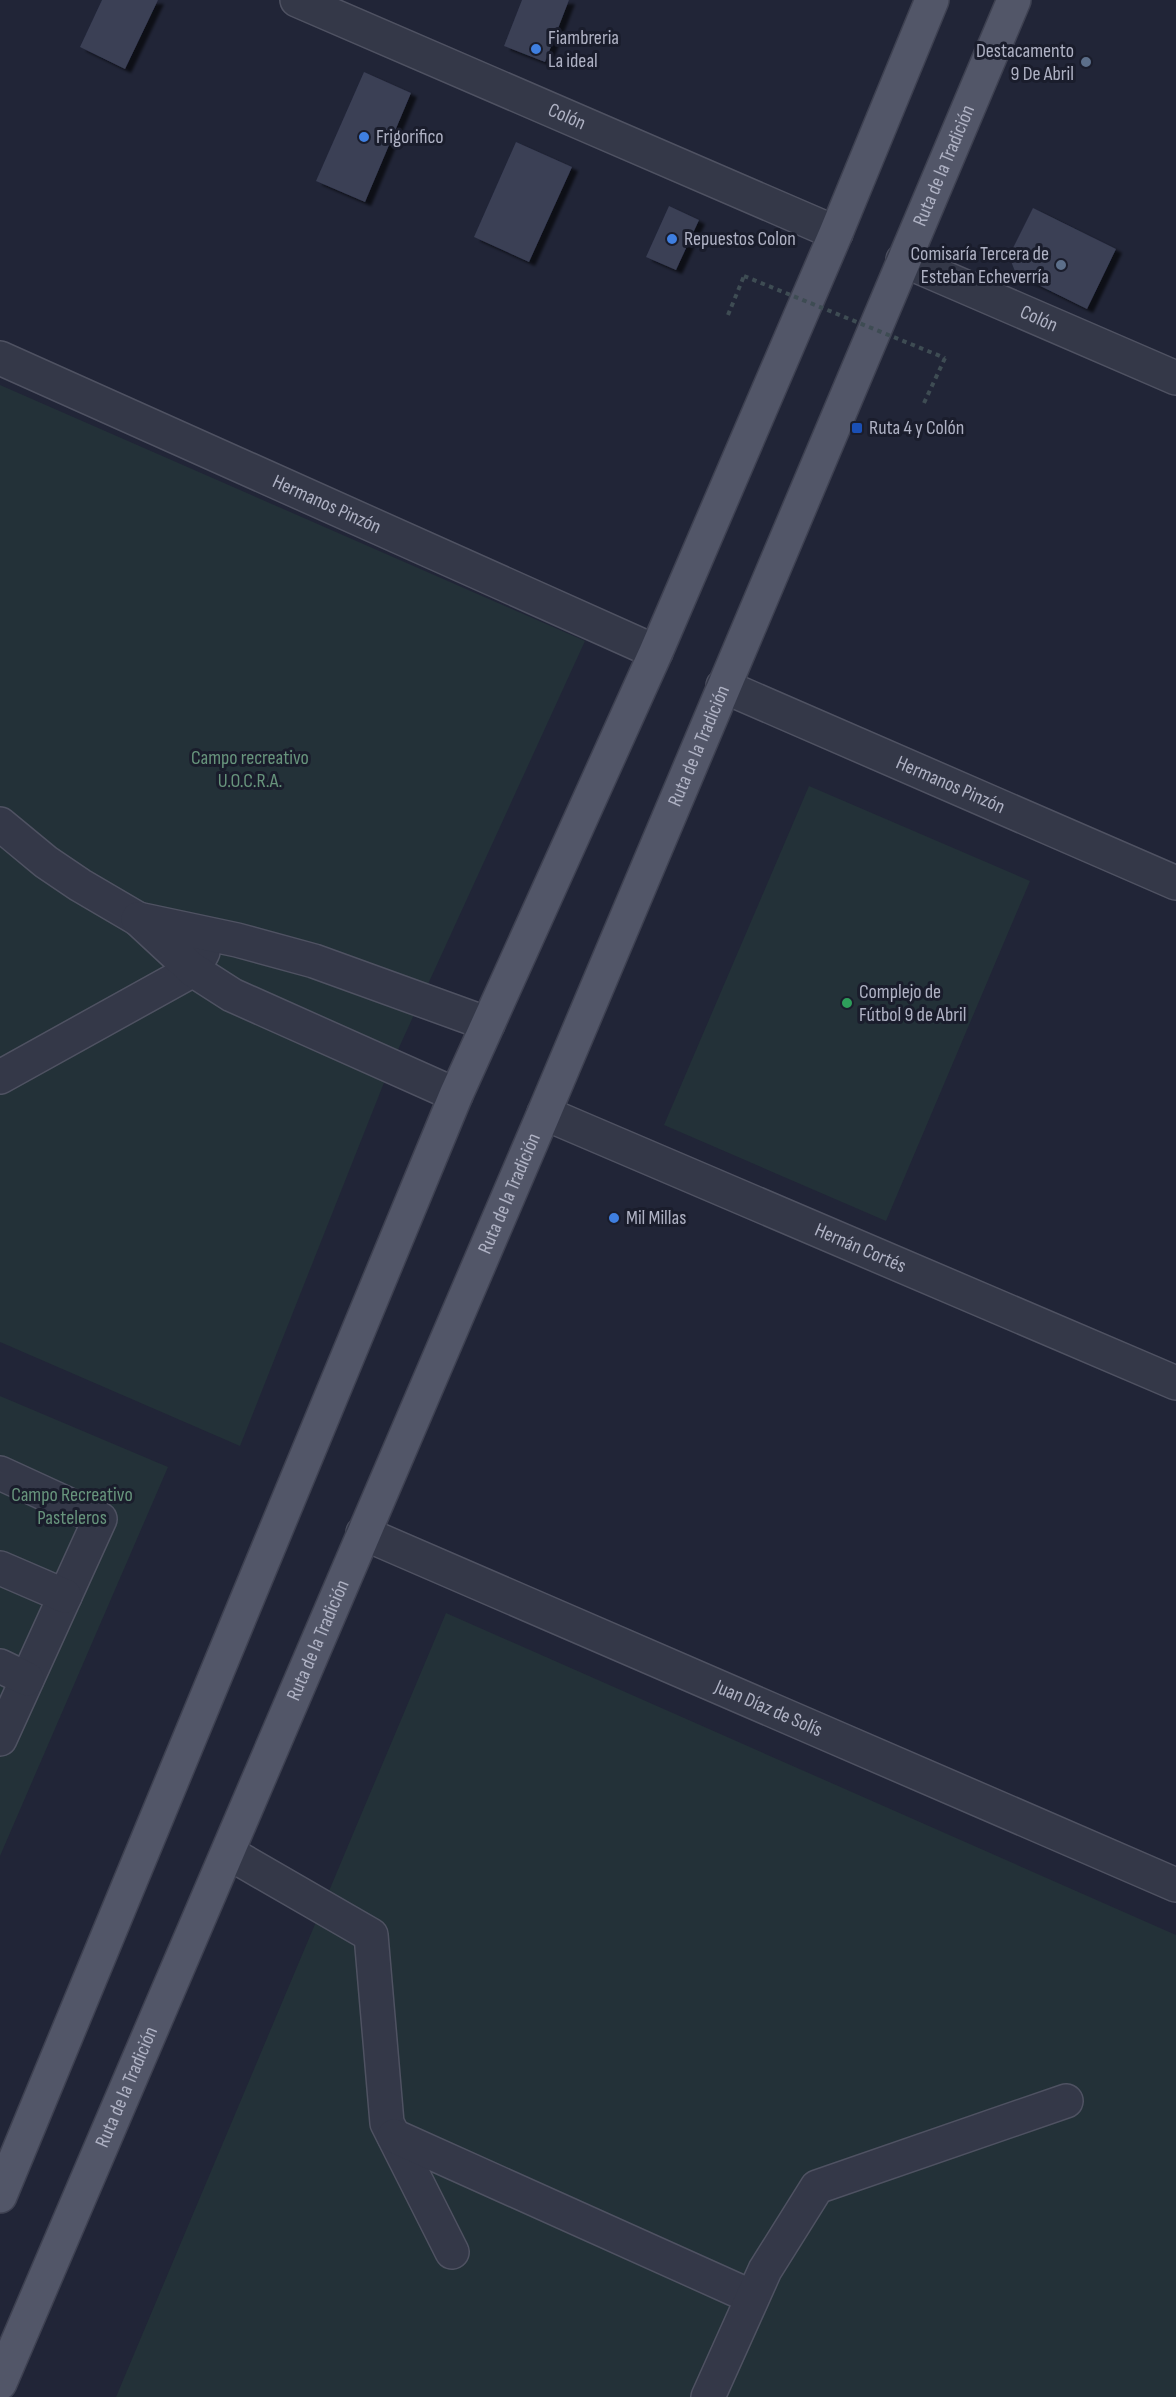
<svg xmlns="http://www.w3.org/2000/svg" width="1176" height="2397" font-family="'Sofia Sans Condensed',sans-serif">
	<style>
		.green { fill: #233138 }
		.building { fill: #3a3f55; filter: url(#shadow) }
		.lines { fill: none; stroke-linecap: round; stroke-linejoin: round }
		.minor-casing { stroke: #4f5262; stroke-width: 36 }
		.major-casing { stroke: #3e4151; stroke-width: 36 }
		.path { stroke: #3e4c53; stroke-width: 4; stroke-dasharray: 4.5 4.5; stroke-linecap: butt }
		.minor { stroke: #343848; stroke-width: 33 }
		.major { stroke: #525668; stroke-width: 33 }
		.path-bridge { stroke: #3e4c53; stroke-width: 4; stroke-dasharray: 4.5 4.5; stroke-linecap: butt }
		.shop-dot { fill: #3f7fe0; stroke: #1a1d2c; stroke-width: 2 }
		.service-dot { fill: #5c6f8a; stroke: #1a1d2c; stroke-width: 2 }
		.transit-dot { fill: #1a4fb4; stroke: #1a1d2c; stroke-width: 2 }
		.leisure-dot { fill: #2e9e5b; stroke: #1a1d2c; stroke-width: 2 }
		.labels { text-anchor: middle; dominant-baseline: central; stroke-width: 6; stroke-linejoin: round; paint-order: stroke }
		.poi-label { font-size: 20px; fill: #afb2c4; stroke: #1a1d2c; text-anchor: start }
		.street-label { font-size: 20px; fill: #afb2c4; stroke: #1a1d2c }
		.park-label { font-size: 20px; fill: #67947c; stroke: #1a1d2c }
	</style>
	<defs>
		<filter id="shadow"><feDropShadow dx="6" dy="4" stdDeviation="1.5" flood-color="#0009"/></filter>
	</defs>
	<rect width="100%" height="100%" fill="#212537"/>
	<path class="green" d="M0,385L585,641L391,1065L240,1446L0,1342Z
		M809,786L1030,881L886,1221L664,1125Z
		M0,1396L168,1467L0,1856Z
		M446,1613L1176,1935V2397H116Z"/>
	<path class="building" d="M102,0H158L125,69L80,47Z
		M522,0H569L545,62L504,46Z
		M364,72L411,93L365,202L316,181Z
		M516,142L572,167L529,262L474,237Z
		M669,206L699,220L676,270L646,257Z
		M1033,208L1116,249L1087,309L1016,274L1009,256Z"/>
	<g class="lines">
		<g class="minor-casing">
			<g id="minor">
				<path id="s1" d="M297,0L836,233"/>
				<path id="s2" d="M903,260L1176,378"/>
				<path id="s3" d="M0,358L656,652"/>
				<path id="s4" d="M723,686L1176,883"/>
				<path d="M0,824L46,862L80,885L138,919"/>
				<path d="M0,1077L193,970L203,952"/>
				<path d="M456,1095L232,995L193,970L138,919L237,940L314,961L488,1024"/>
				<path id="s5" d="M544,1113L1176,1383"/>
				<path d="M0,1473L100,1519L0,1739"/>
				<path id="s6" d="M363,1533L1176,1885"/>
				<path d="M0,1568L65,1596"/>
				<path d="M0,1666L27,1679"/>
				<path d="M229,1853L371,1935L387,2123L452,2252"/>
				<path d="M394,2136L752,2297"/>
				<path d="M708,2397L765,2270L817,2187L1066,2101"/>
			</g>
		</g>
		<g class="major-casing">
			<g id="major">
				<path d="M0,2196L456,1095L656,652L836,233L932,0"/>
				<path id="s7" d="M0,2383L544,1113L1014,0"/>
			</g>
		</g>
		<path class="path" d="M728,315L744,276
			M924,403L945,358"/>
		<use href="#minor" class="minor"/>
		<use href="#major" class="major"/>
		<path class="path-bridge" d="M744,276L945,358"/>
	</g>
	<g class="shop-dot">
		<circle cx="536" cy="49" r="6"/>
		<circle cx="364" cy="137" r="6"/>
		<circle cx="672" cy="239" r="6"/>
		<circle cx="614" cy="1218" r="6"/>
	</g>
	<g class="service-dot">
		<circle cx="1086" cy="62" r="6"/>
		<circle cx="1061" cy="265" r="6"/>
	</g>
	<rect class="transit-dot" x="851" y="422" width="12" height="12" rx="3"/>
	<circle class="leisure-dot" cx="847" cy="1003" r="6"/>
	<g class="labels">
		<g class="poi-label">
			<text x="548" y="38">Fiambreria<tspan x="548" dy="23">La ideal</tspan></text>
			<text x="1074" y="51" text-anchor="end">Destacamento<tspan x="1074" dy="23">9 De Abril</tspan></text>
			<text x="376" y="137">Frigorifico</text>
			<text x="684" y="239">Repuestos Colon</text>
			<text x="1049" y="254" text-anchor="end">Comisaría Tercera de<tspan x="1049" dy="23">Esteban Echeverría</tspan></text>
			<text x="869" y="428">Ruta 4 y Colón</text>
			<text x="859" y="992">Complejo de<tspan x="859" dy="23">Fútbol 9 de Abril</tspan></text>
			<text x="626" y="1218">Mil Millas</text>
		</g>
		<g class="street-label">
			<text stroke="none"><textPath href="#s1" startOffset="294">Colón</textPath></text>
			<text stroke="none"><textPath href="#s7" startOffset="2410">Ruta de la Tradición</textPath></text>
			<text stroke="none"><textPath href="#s2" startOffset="148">Colón</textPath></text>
			<text stroke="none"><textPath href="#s3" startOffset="358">Hermanos Pinzón</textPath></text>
			<text stroke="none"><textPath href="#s7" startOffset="1780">Ruta de la Tradición</textPath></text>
			<text stroke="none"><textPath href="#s4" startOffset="248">Hermanos Pinzón</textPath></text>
			<text stroke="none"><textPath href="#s7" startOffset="1294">Ruta de la Tradición</textPath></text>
			<text stroke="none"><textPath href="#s5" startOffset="344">Hernán Cortés</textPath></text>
			<text stroke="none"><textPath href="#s7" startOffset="808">Ruta de la Tradición</textPath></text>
			<text stroke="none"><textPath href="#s6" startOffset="442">Juan Díaz de Solís</textPath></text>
			<text stroke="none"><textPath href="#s7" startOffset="322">Ruta de la Tradición</textPath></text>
		</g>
		<g class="park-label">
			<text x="250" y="758">Campo recreativo<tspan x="250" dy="23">U.O.C.R.A.</tspan></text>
			<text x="72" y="1495">Campo Recreativo<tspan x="72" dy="23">Pasteleros</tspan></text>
		</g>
	</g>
</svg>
